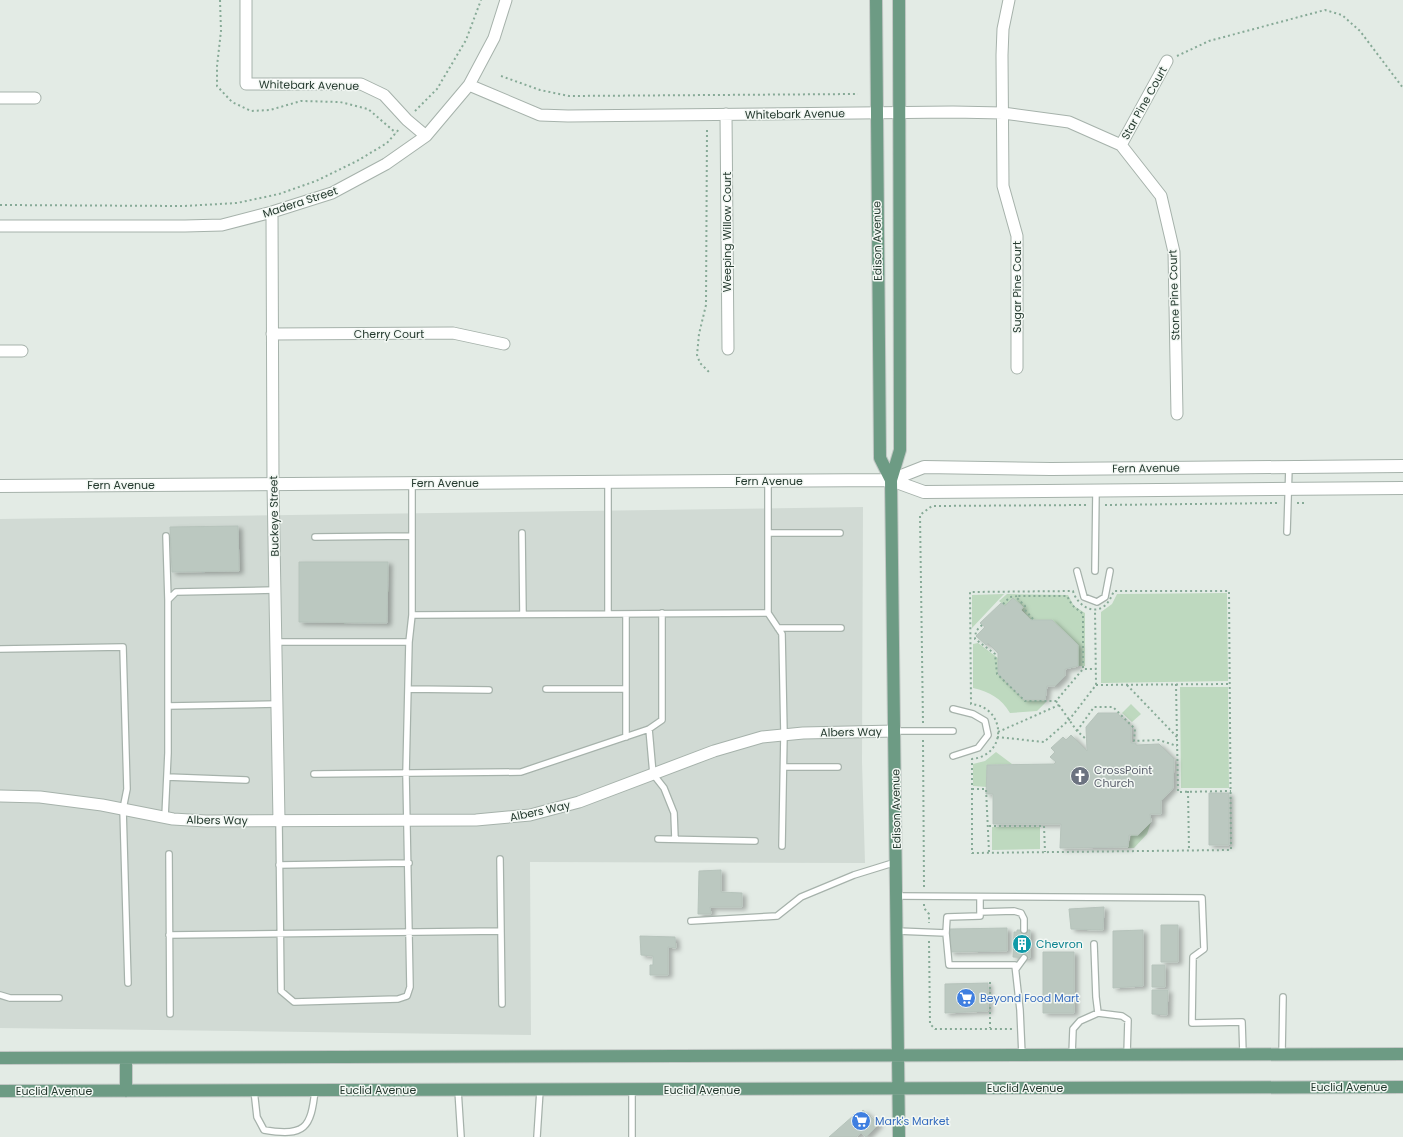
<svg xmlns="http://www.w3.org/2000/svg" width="1403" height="1137" font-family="Poppins,sans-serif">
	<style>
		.built { fill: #d1dad4 }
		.green { fill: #bed9bf }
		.building { fill: #bbc8c0; stroke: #b6c3bb; filter: url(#shadow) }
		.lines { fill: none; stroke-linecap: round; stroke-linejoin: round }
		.service-casing { stroke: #a6b2ab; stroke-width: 8 }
		.minor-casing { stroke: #a6b2ab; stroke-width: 13 }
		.tertiary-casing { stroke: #a6b2ab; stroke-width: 14 }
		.primary-casing { stroke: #c2c8c5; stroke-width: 14 }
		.path { stroke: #87aa97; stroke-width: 2; stroke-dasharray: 2 3; stroke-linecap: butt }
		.service { stroke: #fff; stroke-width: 5.5 }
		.minor { stroke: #fff; stroke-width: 11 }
		.tertiary { stroke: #fff; stroke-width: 12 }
		.primary { stroke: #6d9b84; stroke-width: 12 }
		.labels { text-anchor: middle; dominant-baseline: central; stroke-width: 3; stroke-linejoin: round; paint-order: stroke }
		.street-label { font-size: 11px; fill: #253a2f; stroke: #f3f8f4 }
		.worship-label { font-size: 11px; fill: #5b616d; stroke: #f3f8f4; text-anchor: start }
		.culture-label { font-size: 11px; fill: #0d838f; stroke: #f3f8f4; text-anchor: start }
		.shop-label { font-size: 11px; fill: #366cbe; stroke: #f3f8f4; text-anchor: start }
	</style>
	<defs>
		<filter id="shadow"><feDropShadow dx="4" dy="2.5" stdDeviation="2" flood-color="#0004"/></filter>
	</defs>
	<rect width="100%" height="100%" fill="#e3ebe5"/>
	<path class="built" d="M863,507L862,762L865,863L530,862L531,1035L0,1028V519Z"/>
	<path class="green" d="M1227,593L1228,681L1101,683V612L1112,604L1117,594Z
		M1004,594L972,628V595Z
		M1007,594L1068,595L1074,606L1085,613V666H1078V645L1052,620H1031L1021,610L1023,607L1013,599L1005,606L999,601Z
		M978,643L998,658V674L1024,700H1045L1046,702L1037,711L1010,713C1001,698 990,692 973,688V644Z
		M1180,687H1228L1229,788H1181Z
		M1131,704L1141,714L1132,722L1122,713Z
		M996,752L1012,764L987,765V787L973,786V764L985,761Z
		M1151,822L1147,834L1134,848H1128L1131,835Z
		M992,827H1040V849L992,850Z"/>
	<path class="building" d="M238,526L239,571L172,572L170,527Z
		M299,562H388L387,623L299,622Z
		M1013,598L1023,607L1021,610L1031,620H1052L1078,645V666L1065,669V676L1055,686H1047L1045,700H1024L998,674V653L988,643L986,645L976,636L985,627L980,623L1001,603L1005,606Z
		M1098,713H1117L1131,726V743H1136V745L1159,744L1174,759L1173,788L1161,801V814H1150L1151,822L1138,835H1129L1128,847L1060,848L1061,824H993V794H986L987,765L1054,764L1056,762L1050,757L1055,752L1051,748L1063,737L1066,740L1071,735L1087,751L1086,727Z
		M1209,793H1229V845H1209Z
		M721,870V892L742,893V907H710L711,914H698L699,871Z
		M1104,907L1103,930L1071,929L1069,909Z
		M1161,925H1178V962H1161Z
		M1007,928V951L950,952V929Z
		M1017,930H1030V958L1013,957L1014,932H1017Z
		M1143,930V986L1113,988V931Z
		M640,936L675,937L676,948L668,947V975H650V965H653V956L641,955Z
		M1043,952H1074V1013H1043Z
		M1152,965H1165V987H1152Z
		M988,983V1011L945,1013V984Z
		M1152,990H1168L1167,1015L1152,1014Z
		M863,1110L879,1124L866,1137L861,1133L856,1137H829L853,1116L856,1118Z"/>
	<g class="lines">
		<g class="service-casing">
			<path id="service" d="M608,482V614L768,613V481
				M1287,532L1289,467
				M522,533L523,614
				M768,533H840
				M166,536L168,600
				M315,537L412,536
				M1077,571L1084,597L1097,602L1105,597L1110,571
				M1095,571L1096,491
				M768,613L782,634L784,734L782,846
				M626,614V737
				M412,615V484
				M778,628H841
				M276,642H409L412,615L608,614
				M0,649L123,647L127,789L123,809L128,983
				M408,689L489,690
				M546,689H626
				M168,706L277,704
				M953,709L973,714L985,721L988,735L978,748L953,756
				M649,729L653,774L664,788L674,813L675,839
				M895,731H953
				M784,767H838
				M314,774L521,772L649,729L662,720V613
				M167,777L246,780
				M165,817L168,753V600L176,592L275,590
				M279,821L281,991L294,1002L398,999L407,996L410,987L406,774L409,642
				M658,839L755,841
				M169,854L170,1014
				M279,865L409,863
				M897,896L1202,898L1204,949L1193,957L1192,1023L1242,1022L1243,1054
				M980,912L1014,911L1021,913L1024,919V930
				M691,921L777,916L801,897L854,875L896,862
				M501,931L502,1004
				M897,931L946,933L949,965H1015L1020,1010L1022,1055
				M946,933L947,917L980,916V897
				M169,935L501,931L500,859
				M1094,944L1096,997L1098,1013L1122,1016L1128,1020L1127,1055
				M1016,969L1024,958
				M0,995L10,998H59
				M1282,1054L1283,997
				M1072,1055L1073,1029L1080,1021L1098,1013
				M254,1090L257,1117L264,1130C305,1137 311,1128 315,1090
				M458,1090L461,1137
				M632,1090V1137
				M537,1137L540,1090"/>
		</g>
		<g class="minor-casing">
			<path id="minor" d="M246,0V84H361L384,95L407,120L426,136
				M1009,0L1003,29L1002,55L1003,186L1017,236V368
				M469,85L540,115L568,116L953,112L1003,113L1069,122L1121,145L1161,196L1174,252L1177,414
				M0,98H35
				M726,114L728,349
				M1121,145L1167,61
				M272,212L273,484L279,821
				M0,226H185L222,225L272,212L332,193L386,164L426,136L469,85L494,38L506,0
				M272,334L453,333L504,344
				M0,351H22
				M0,796L40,797L102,805L173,819L206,821L476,820L530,815L579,802L714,751L762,737L803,733L895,731"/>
		</g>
		<g class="tertiary-casing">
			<path id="tertiary" d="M891,480L924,467L1051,469L1403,466
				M0,486L891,480L924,492L1403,488"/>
		</g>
		<g class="primary-casing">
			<path id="primary" d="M876,0L880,458L891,480
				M0,1058L1403,1054
				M126,1058V1091
				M0,1091L1403,1087
				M899,1137L891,480L900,450L899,0"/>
		</g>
		<path class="path" d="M220,0L221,31L217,66V86L232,102L251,111L270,110L301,101L340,102L368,109L396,133
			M1177,56L1209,41L1325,10L1342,15L1360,31L1403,88
			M501,76L540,90L569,96L858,94
			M415,111L437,89L466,40L481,0
			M707,130L706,305L699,334L697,355L700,363L710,373
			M0,205L184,206L237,203L279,194L316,181L357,161L387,143L400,128
			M1297,503H1306
			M1105,505L1280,503
			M1073,591C1076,603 1091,615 1103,607C1109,603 1111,597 1114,591H1229L1231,850L972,853V759C1008,755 1006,707 971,704L970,592Z
			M1003,604L1010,597L1018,596
			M1033,619L1025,610V606L1017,598L1018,596H1067L1072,605L1083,614V669H1096
			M982,625L976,631L975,639L995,654L997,674L1025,701H1056L1083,669
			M1176,684L1178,792L1231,791
			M1096,685L1230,684
			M1127,685L1177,737
			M1056,701L1077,731L1086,739
			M923,723L920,515L932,506L1088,505
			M1077,731L1094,707H1113L1135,729L1134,741L1159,740L1177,746
			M998,732L1059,705
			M997,737L1044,742L1069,720L1096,685L1095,610
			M923,740L924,887
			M972,789H986L989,852
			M1188,791L1189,850
			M989,826H1044L1045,852
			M924,904V908L929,914V923
			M929,941L930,1024L935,1029H1013
			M990,982V1028"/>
		<use href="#service" class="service"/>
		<use href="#minor" class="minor"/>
		<use href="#tertiary" class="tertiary"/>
		<use href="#primary" class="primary"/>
	</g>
	<defs>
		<g id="church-disc" transform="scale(1)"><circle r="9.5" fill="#6b7280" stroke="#f3f8f4"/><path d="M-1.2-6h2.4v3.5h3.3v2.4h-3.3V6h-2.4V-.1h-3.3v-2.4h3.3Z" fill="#fff"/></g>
		<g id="building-disc" transform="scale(1)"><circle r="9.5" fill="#0f9aa8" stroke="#f3f8f4"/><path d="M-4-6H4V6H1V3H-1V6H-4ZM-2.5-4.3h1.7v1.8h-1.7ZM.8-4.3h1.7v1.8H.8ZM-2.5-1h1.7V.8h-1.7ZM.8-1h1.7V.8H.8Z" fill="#fff"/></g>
		<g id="supermarket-disc" transform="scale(1)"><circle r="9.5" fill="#3f7fe0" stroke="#f3f8f4"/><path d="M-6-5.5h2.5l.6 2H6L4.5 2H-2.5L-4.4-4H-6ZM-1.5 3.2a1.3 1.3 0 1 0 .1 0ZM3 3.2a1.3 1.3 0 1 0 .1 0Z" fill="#fff"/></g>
	</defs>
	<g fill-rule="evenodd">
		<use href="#church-disc" x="1080" y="776"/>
		<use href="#building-disc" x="1022" y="944"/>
		<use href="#supermarket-disc" x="966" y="998"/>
		<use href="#supermarket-disc" x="861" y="1121"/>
	</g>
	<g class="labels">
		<g class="street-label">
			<text transform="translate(309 85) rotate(1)">Whitebark Avenue</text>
			<text transform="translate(1144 103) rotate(-61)">Star Pine Court</text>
			<text transform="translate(795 114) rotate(-1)">Whitebark Avenue</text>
			<text transform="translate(300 202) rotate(-18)">Madera Street</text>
			<text transform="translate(727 232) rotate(-90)">Weeping Willow Court</text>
			<text transform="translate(877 241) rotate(-91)">Edison Avenue</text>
			<text transform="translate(1017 287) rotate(-90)">Sugar Pine Court</text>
			<text transform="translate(1174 295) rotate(-92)">Stone Pine Court</text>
			<text x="389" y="334">Cherry Court</text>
			<text transform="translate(1146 468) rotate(-1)">Fern Avenue</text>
			<text x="769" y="481">Fern Avenue</text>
			<text x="445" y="483">Fern Avenue</text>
			<text x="121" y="485">Fern Avenue</text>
			<text transform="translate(274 516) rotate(-91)">Buckeye Street</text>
			<text transform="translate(851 732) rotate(-1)">Albers Way</text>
			<text transform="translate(896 809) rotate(-91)">Edison Avenue</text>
			<text transform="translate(540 811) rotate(-12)">Albers Way</text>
			<text transform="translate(217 820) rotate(1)">Albers Way</text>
			<text x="1349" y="1087">Euclid Avenue</text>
			<text x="1025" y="1088">Euclid Avenue</text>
			<text x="378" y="1090">Euclid Avenue</text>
			<text x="702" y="1090">Euclid Avenue</text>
			<text x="54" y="1091">Euclid Avenue</text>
		</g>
		<g class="worship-label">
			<text x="1094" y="770">CrossPoint<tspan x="1094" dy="13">Church</tspan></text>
		</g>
		<g class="culture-label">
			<text x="1036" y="944">Chevron</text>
		</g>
		<g class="shop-label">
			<text x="980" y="998">Beyond Food Mart</text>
			<text x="875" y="1121">Mark's Market</text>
		</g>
	</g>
</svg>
